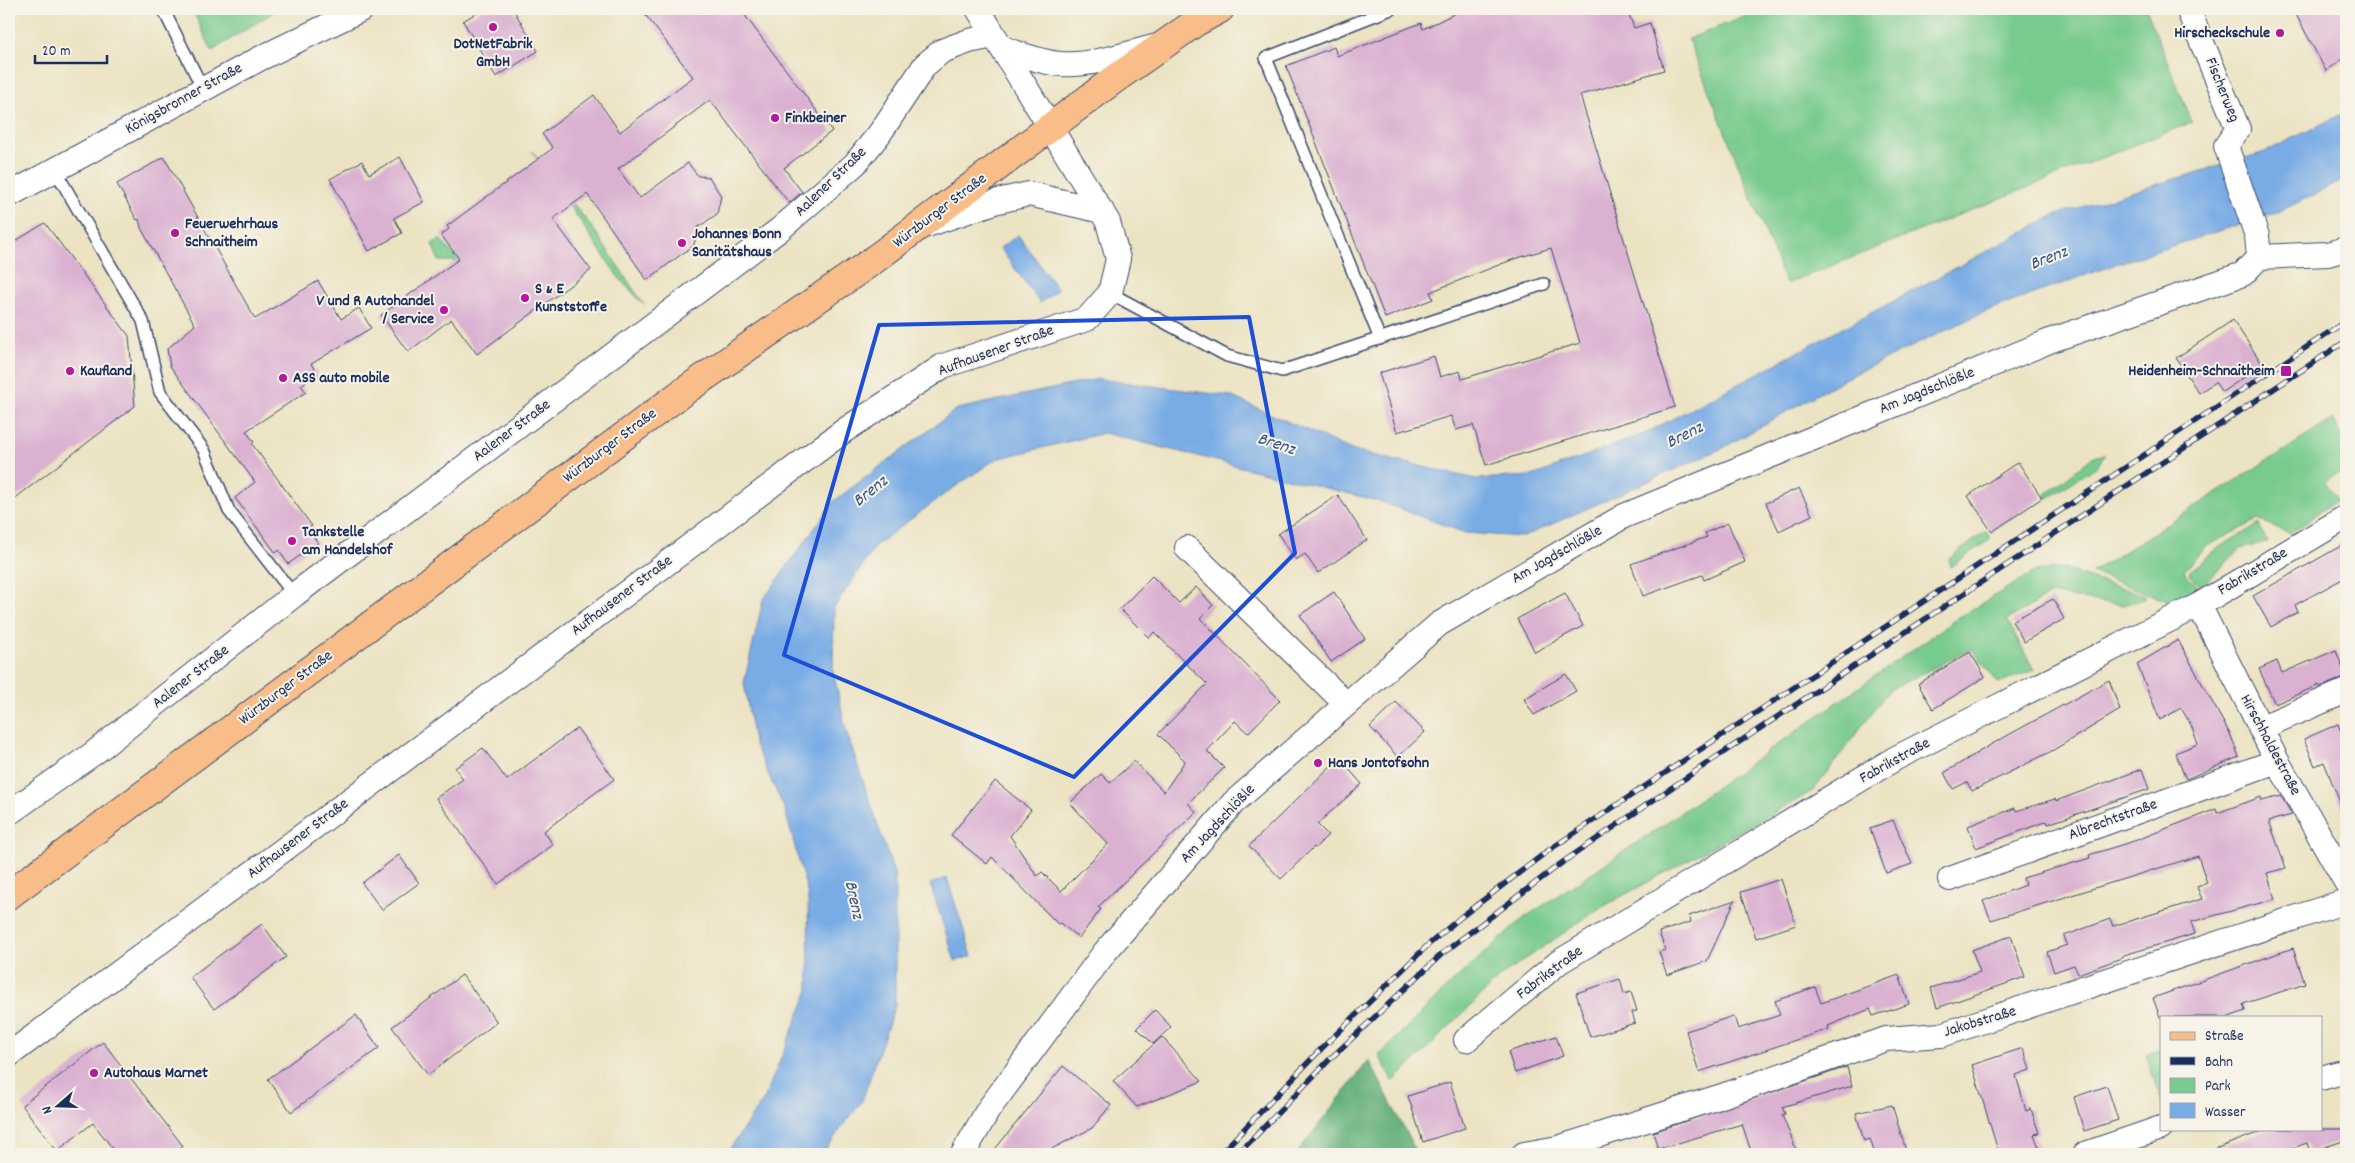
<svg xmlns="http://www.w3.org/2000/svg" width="2355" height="1163" font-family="Dekko,sans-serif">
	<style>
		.green { fill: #78cb8e; stroke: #4a7d76 }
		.forest { fill: #62af79; stroke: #3e6f6c }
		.water { fill: #79ace5; stroke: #4a6ea2 }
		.building { fill: #dab1d1 }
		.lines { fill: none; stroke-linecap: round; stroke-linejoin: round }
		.lane-casing { stroke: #3a4a6d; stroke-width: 14 }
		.street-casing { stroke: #3a4a6d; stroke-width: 26 }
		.primary-casing { stroke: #3a4a6d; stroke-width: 30 }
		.lane { stroke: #fff; stroke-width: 11 }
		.street { stroke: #fff; stroke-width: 24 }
		.primary { stroke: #f8bd89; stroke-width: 28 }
		.rail-casing { stroke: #1b2f5e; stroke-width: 5.5 }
		.rail { stroke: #f7f3e8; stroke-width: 4; stroke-dasharray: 11; stroke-linecap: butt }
		.marked { fill: none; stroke: #1d4ed8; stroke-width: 4; stroke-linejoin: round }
		.poi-dot { fill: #b5179e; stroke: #f7f3e8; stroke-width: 2 }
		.labels { text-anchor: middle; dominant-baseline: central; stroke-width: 4; stroke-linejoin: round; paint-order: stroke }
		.poi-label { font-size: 16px; font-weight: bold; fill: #1b2f5e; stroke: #f7f3e8; text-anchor: start }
		.street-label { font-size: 16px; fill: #1b2f5e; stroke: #f7f3e8 }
		.water-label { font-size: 18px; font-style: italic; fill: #375486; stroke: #f7f3e8 }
	</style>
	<rect width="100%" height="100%" fill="#f7f3e8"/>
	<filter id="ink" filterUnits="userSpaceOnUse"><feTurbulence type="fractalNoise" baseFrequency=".02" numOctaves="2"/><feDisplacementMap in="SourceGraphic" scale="10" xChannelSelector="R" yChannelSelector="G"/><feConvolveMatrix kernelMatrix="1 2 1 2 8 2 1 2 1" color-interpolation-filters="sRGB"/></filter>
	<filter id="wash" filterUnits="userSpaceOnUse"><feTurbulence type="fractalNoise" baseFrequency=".0096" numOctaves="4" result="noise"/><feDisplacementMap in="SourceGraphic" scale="20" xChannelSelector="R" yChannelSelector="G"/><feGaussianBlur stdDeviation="1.12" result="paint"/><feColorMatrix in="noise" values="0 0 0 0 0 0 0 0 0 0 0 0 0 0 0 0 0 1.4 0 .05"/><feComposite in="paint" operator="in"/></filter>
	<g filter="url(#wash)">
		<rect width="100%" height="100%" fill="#ebe3c2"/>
		<path class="green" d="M192,9H278L212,51Z
			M1764,9H2146L2192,122L1786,284L1688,39Z
			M532,151L594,230L644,305L619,278Z
			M440,239L454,256L463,252L471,283L456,261H439L432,244Z
			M2332,420L2346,445V469L2325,481L2337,500L2290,533L2258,520L2208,545L2184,571L2198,587L2167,601L2092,572Z
			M2105,455L2097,466L2048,498L2046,494L2094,456Z
			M2259,524L2267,543L2240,549L2201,587L2189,572L2221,546Z
			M1986,531L1991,539L1950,567L1949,559Z
			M2065,568L2083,576L2145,595V599L2122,605L2051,594L2007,620L2034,670L1998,683L1972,649L1889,690L1813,791L1597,910L1501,976L1393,1082L1379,1055L1450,984L1524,918L1650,834L1959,617L2036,571Z
			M2161,1049V1101L2146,1054Z"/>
		<path class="forest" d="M1369,1060L1417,1154H1296Z"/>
		<path class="water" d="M2346,112V179L2278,212L2116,264L1984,312L1842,380L1723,448L1523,537L1465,533L1382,502L1104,433L996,459L946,493L876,545L834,608L833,671L846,730L895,876V1005L862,1101L822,1154H726L764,1099L809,990L808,895L785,810L754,743L744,683L763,600L834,501L957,409L1098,379L1230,396L1354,451L1476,479L1532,476L1646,433L2055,215L2265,152Z
			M1018,235L1058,290L1040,303L1000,248Z
			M947,878L972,956L955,961L930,884Z"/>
		<g id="blocks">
			<path class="building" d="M483,9H513L538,51L496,77L463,21Z
				M641,9H740L832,131L784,168L802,192L789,203L710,100L618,169L640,198L688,163L698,176L709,177L721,196L717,214L697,228L694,245L647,280L587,194L553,219L591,270L477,354L451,319L408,352L381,315L459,259L441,235L449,229L447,226L553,148L542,134L594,95L620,132L693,77Z
				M1464,9H1627L1634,28L1650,23L1664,70L1580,95L1675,407L1486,465L1473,425L1456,430L1451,416L1397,432L1379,373L1434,356L1440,377L1460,371L1462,379L1580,343L1551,248L1514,259L1430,292L1433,299L1385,318L1286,66L1334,47L1337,56L1421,23L1423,29Z
				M2293,9H2346V57L2326,71Z
				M164,157L255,319L318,281L341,319L359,308L371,328L311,364L318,374L301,385L306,392L246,431L254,442L252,444L312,526L308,529L318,543L288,564L279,550L276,553L235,498L255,482L170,366L167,349L195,325L141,228L139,219L137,220L117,184Z
				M400,157L424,202L394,218L402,233L369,251L330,179L362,161L369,174Z
				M45,223L129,336L135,406L9,503V245Z
				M2233,320L2263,365L2222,392L2215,382L2199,393L2176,358Z
				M2018,462L2042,498L1992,532L1968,496Z
				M1799,488L1812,515L1779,531L1766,503Z
				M1338,495L1367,540L1318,573L1305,554L1296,560L1278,534Z
				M1728,523L1745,562L1704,580L1702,575L1643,596L1631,564L1707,537L1705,533Z
				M2346,543V577L2295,605L2298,612L2271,627L2253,596Z
				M1152,576L1179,603L1196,587L1213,605L1200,618L1280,700L1248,733L1235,721L1207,751L1224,768L1188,803L1196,812L1098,907L1101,909L1079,938L1060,923L1058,924L992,857L987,864L951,835L995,781L1031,810L1010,836L1037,876L1042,872L1061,891L1108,844L1070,803L1101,774L1110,783L1134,761L1164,792L1185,761L1158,734L1207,684L1154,632L1149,638L1120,609Z
				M1334,592L1365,639L1331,662L1300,615Z
				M1565,593L1583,626L1535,652L1517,619Z
				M2053,599L2064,619L2024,642L2012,621Z
				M2178,640L2231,736L2239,757L2186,779L2175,753L2198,744L2191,725L2181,708L2160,720L2137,664Z
				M2336,650L2346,677L2320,687L2319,685L2275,704L2259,669L2277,661L2282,673Z
				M1970,652L1985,677L1933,709L1918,684Z
				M1566,674L1576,691L1534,715L1524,699Z
				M2109,680L2120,710L2050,752L1972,791L1967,782L1953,789L1944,773L1992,744Z
				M1396,702L1425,732L1398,757L1370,727Z
				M2338,724L2346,745L2345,815L2324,762L2315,766L2304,739Z
				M577,728L614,779L544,831L553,845L498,884L436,798L463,779L455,768L483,748L507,780Z
				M1339,758L1362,784L1317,824L1328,835L1315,848L1314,847L1281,879L1249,846Z
				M2142,769L2149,789L2048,824L2047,821L1976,848L1968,826L2015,808L2016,811L2055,799L2056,801Z
				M2281,796L2292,815L2269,821L2286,868L2267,873L2275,899L2191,922L2195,934L2124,955V957L2078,974L2074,965L2054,972L2047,952L2067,945L2064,936L2110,919L2113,926L2202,899L2197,887L2207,883L2198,856L1991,920L1983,901L2025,885L2023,878L2090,858L2089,855L2137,840L2216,809L2217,813L2261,797L2262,801Z
				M1893,820L1912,864L1886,873L1870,828Z
				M399,855L419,883L382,910L362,883Z
				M1781,879L1796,925L1756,938L1741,892Z
				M1735,900L1707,961L1667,975L1659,952L1665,950L1659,932L1691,922L1689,916Z
				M262,924L286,957L214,1009L190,977Z
				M2011,936L2025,977L1937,1008L1931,988L1980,972L1972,950Z
				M2293,948L2305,984L2243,1004L2245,1011L2229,1017H2160L2153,998Z
				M462,975L497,1022L428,1075L392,1027Z
				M1899,975L1909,1004L1873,1016L1870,1009L1828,1026L1829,1029L1699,1072L1686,1031L1734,1016L1738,1029L1780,1015L1775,1001L1815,987L1821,1003Z
				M1620,979L1624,994L1631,992L1637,1011L1632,1012L1635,1023L1590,1037L1576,993Z
				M1155,1010L1171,1027L1153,1044L1137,1028Z
				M356,1015L379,1048L291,1112L268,1079Z
				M1556,1036L1563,1056L1515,1073L1508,1052Z
				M1162,1037L1202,1081L1137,1107L1113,1081Z
				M103,1042L183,1146L172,1154H117L93,1123L57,1151L22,1105Z
				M2023,1048L2030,1070L2016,1075L2026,1111L2031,1109L2039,1133L2034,1134L2039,1148L2020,1154H1999L1972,1065Z
				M1063,1066L1111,1105L1092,1128L1042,1154H991Z
				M1847,1067L1852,1086L1782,1107L1785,1114L1782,1115L1798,1154H1752L1742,1124L1658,1149L1653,1132Z
				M1450,1082L1465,1128L1423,1142L1408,1096Z
				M2107,1086L2118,1120L2084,1131L2074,1097Z
				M1892,1105L1907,1154H1875L1870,1139L1864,1141L1856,1113Z
				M2268,1129H2346V1140L2310,1152L2307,1143L2276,1154H2207V1152Z"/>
		</g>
	</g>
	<g filter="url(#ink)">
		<use href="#blocks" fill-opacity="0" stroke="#3a4a6d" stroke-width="1"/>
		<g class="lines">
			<g class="lane-casing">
				<path id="lane" d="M163,9L203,89
					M55,170L143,321L160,392L204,450L229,511L294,595
					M1110,293L1227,356L1282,371L1544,284
					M1380,339L1266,58L1391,9"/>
			</g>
			<g class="street-casing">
				<path id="street" d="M2188,9L2238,129L2226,146L2257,236L2259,257
					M1002,48C1021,54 1042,63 1062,64C1094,66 1128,53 1158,46
					M9,195L259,59L362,9
					M927,225L998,201L1029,194L1102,211
					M1187,548L1346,704
					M2199,605L2277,761L2346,882
					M2260,728L2346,691
					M9,813L94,753L294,595L779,230L855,164L880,133L925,65L942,51L969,41L994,36
					M1950,879L2277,761
					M1466,1040L1559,962L1896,758L2199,605L2346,517
					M9,1055L845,430L943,366L1087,319L1110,293L1118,259L1108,222L978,9
					M2321,1078L2346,1071
					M963,1154L988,1110L1105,952L1234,802L1439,624L1624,516L2052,340L2243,274L2259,257L2328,254L2346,249
					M1524,1154L1558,1148L1719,1097L1886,1039L1941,1035L2346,901
					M2085,1154L2161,1128"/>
			</g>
			<g class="primary-casing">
				<path id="primary" d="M9,895L683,392L871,262L1112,81L1196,22L1220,9"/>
			</g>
			<use href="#lane" class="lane"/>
			<use href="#street" class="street"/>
			<use href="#primary" class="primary"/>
			<g class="rail-casing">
				<path id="rail" d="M1220,1154L1322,1048L1428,945L1461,917L1549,850L2346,321
					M1238,1154L1331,1058L1443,953L1563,862L1712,760L2346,341"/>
			</g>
			<use href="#rail" class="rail"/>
		</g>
	</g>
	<path class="marked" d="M1249,317L1295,553L1074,777L784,655L879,325Z"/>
	<g class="poi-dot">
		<circle cx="493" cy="27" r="5"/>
		<circle cx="2280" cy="33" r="5"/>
		<circle cx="775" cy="118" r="5"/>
		<circle cx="175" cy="233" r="5"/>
		<circle cx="682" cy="243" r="5"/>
		<circle cx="525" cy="298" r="5"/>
		<circle cx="444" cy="310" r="5"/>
		<circle cx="70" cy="371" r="5"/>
		<rect x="2280" y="365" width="12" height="12" rx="2.5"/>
		<circle cx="283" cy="378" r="5"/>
		<circle cx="292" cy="541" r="5"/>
		<circle cx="1318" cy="763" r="5"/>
		<circle cx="94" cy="1073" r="5"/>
	</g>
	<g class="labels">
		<g class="poi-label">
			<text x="2270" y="33" text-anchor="end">Hirscheckschule</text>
			<text x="493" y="44" text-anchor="middle">DotNetFabrik<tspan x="493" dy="18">GmbH</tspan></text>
			<text x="785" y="118">Finkbeiner</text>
			<text x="185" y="224">Feuerwehrhaus<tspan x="185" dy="18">Schnaitheim</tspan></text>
			<text x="692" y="234">Johannes Bonn<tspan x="692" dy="18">Sanitätshaus</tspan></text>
			<text x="535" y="289">S &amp; E<tspan x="535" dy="18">Kunststoffe</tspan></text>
			<text x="434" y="301" text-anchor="end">V und R Autohandel<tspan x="434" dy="18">/ Service</tspan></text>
			<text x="80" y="371">Kaufland</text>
			<text x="2275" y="371" text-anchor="end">Heidenheim-Schnaitheim</text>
			<text x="293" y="378">ASS auto mobile</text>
			<text x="302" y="532">Tankstelle<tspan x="302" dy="18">am Handelshof</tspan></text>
			<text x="1328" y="763">Hans Jontofsohn</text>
			<text x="104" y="1073">Autohaus Marnet</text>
		</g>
		<g class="street-label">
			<text transform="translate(2222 90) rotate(68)">Fischerweg</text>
			<text transform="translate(184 99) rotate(-29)">Königsbronner Straße</text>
			<text transform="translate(831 182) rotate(-44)">Aalener Straße</text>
			<text transform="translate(940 211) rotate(-37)">Würzburger Straße</text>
			<text transform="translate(996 351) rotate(-20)">Aufhausener Straße</text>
			<text transform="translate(1927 391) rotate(-22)">Am Jagdschlößle</text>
			<text transform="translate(512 431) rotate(-37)">Aalener Straße</text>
			<text transform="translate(610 446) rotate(-37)">Würzburger Straße</text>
			<text transform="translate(1557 555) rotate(-30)">Am Jagdschlößle</text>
			<text transform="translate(2253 572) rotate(-31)">Fabrikstraße</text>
			<text transform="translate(622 596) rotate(-37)">Aufhausener Straße</text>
			<text transform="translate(191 677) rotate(-38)">Aalener Straße</text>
			<text transform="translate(286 688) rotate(-37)">Würzburger Straße</text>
			<text transform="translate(2270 745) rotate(62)">Hirschhaldestraße</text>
			<text transform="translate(1895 761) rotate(-29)">Fabrikstraße</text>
			<text transform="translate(2113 820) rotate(-20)">Albrechtstraße</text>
			<text transform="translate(1218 824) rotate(-47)">Am Jagdschlößle</text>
			<text transform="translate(298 839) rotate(-37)">Aufhausener Straße</text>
			<text transform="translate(1550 973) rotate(-37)">Fabrikstraße</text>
			<text transform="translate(1980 1022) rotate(-17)">Jakobstraße</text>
		</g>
		<g class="water-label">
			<text transform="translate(2049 259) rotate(-21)">Brenz</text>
			<text transform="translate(1685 436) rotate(-27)">Brenz</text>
			<text transform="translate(1276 445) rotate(18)">Brenz</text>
			<text transform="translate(871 492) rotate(-39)">Brenz</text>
			<text transform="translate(853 900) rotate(78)">Brenz</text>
		</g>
	</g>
	<rect width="2355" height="1163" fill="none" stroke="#f7f3e8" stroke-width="30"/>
	<rect x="2160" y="1016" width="162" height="115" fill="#f7f3e8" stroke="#9fa5b1"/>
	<rect x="2170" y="1032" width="25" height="8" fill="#f8bd89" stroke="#9fa5b1"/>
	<text x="2205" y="1040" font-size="15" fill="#1b2f5e">Straße</text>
	<rect x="2170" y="1057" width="25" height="8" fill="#1b2f5e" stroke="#9fa5b1"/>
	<text x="2205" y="1066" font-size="15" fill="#1b2f5e">Bahn</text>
	<rect x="2170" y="1078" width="25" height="15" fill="#78cb8e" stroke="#9fa5b1"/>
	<text x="2205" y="1090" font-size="15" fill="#1b2f5e">Park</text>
	<rect x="2170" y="1103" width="25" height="15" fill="#79ace5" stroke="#9fa5b1"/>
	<text x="2205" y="1116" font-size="15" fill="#1b2f5e">Wasser</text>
	<g transform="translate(58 1106) rotate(250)" stroke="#f7f3e8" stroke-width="4" paint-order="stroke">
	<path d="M0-4L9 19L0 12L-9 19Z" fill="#1b2f5e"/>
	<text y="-8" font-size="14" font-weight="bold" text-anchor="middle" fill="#1b2f5e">N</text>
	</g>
	<path d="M35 55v8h72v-8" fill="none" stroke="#1b2f5e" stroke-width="2.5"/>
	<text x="42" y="55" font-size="15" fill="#1b2f5e" stroke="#f7f3e8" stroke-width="4" paint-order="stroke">20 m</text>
</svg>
